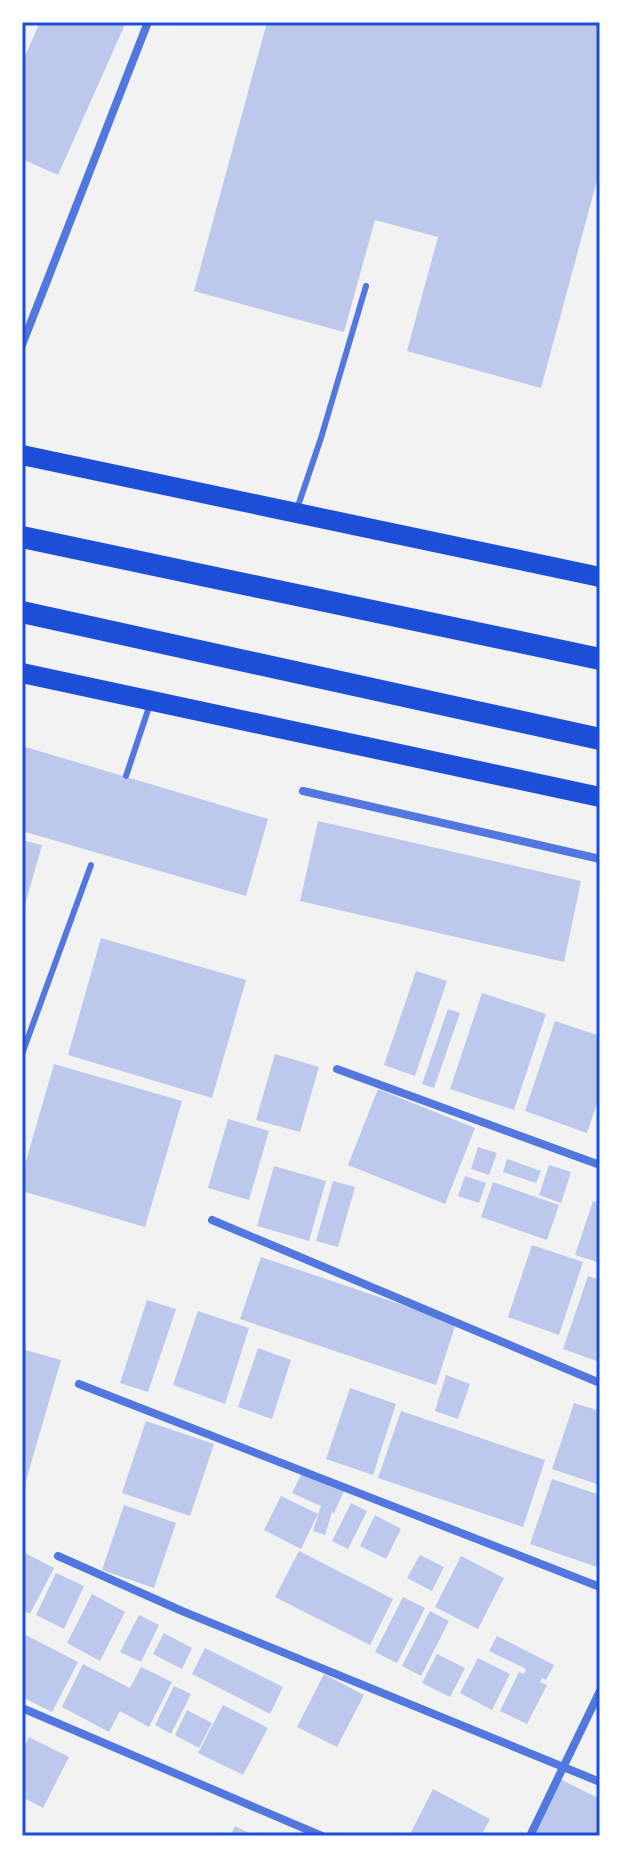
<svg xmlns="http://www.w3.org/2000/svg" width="622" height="1858" font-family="'Fira Sans',sans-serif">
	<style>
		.building { fill: #bdc9ec }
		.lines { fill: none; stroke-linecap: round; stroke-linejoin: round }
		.service { stroke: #5277de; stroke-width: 6 }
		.minor { stroke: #5277de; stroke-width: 8 }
		.primary { stroke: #1d4ed8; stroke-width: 20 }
		.trunk { stroke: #1d4ed8; stroke-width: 22 }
		.neatline { fill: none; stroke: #1d4ed8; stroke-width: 3 }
	</style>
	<rect width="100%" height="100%" fill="#f2f2f2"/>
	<path class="building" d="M40,22H126L58,175L22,159V63Z
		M267,22H600V169L541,388L407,351L438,237L375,220L344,332L194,291Z
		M22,746L268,819L246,896L22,831Z
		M318,821L581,881L564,962L300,901Z
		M22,840L42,845L23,912H22Z
		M101,938L246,980L212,1098L68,1055Z
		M416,971L447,981L415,1076L384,1065Z
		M482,993L546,1014L514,1110L450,1089Z
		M448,1009L460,1013L434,1088L422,1084Z
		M555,1021L600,1036V1094L587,1133L525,1111Z
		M275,1054L319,1067L300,1132L256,1120Z
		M54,1064L182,1101L145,1227L22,1191V1175Z
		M378,1089L475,1128L445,1204L348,1165Z
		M228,1119L269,1131L249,1200L208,1188Z
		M478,1147L497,1153L489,1175L471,1169Z
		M507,1159L541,1171L536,1183L503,1172Z
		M549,1165L571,1172L561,1203L539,1195Z
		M274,1166L326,1181L309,1241L257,1226Z
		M465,1176L486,1183L479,1203L458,1196Z
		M333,1181L355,1187L338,1247L316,1241Z
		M493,1182L559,1205L547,1240L481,1217Z
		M593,1201L600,1203V1263L575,1255Z
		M532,1245L583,1262L559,1335L508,1317Z
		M261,1257L456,1323L436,1385L240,1319Z
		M588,1276L600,1280V1362L563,1349Z
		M147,1300L176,1309L148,1392L120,1383Z
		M198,1311L249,1328L225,1404L173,1385Z
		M258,1348L291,1360L272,1419L238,1407Z
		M22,1349L61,1360L23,1491L22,1490Z
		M446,1375L470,1384L458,1419L435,1411Z
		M350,1388L396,1404L373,1475L326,1459Z
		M574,1403L600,1411V1485L552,1469Z
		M401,1411L545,1460L523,1527L378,1478Z
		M146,1421L214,1444L190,1516L122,1493Z
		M304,1469L345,1489L334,1513L332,1512L325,1535L313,1531L321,1506L292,1493Z
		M552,1479L600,1495V1568L530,1544Z
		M281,1496L318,1514L301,1549L264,1530Z
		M351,1503L367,1511L348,1549L332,1541Z
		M124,1505L176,1523L154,1588L102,1570Z
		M375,1515L401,1529L386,1559L360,1546Z
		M299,1551L393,1599L370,1645L275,1597Z
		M25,1553L54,1568L30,1614L22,1610V1558Z
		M420,1555L444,1567L432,1591L407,1578Z
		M461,1556L504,1578L478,1629L435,1607Z
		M56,1573L84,1586L64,1629L36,1615Z
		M92,1594L125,1612L100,1661L67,1643Z
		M403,1597L425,1608L397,1663L375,1652Z
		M430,1611L449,1621L421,1676L402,1666Z
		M139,1615L159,1625L141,1662L120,1652Z
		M22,1633L78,1662L52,1712L22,1697Z
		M164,1633L192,1648L182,1669L153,1654Z
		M497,1636L554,1665L546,1680L542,1678L540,1682L547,1685L527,1724L500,1711L519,1672L524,1674L526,1669L489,1651Z
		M205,1648L283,1687L270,1714L192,1674Z
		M437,1654L465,1668L450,1697L422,1683Z
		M478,1658L510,1674L492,1710L460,1693Z
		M83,1664L130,1688L141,1667L172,1682L149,1727L120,1711L109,1732L62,1707Z
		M324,1674L364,1695L337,1747L297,1727Z
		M174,1686L191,1694L171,1734L155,1725Z
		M223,1705L268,1728L243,1775L198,1753Z
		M187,1710L212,1723L199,1748L175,1735Z
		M29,1737L69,1757L43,1808L22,1797V1751Z
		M558,1778L600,1799V1836H529Z
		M433,1789L490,1819L481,1836H409Z
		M235,1826L255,1836H230Z"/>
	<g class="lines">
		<path class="service" d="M297,509L321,438L366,286
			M126,776L150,704
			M22,1054L91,865"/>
		<path class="minor" d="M22,345L148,22
			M303,791L600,859
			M337,1069L600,1165
			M212,1220L600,1383
			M79,1384L600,1587
			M58,1556L182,1611L600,1782
			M22,1708L322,1836
			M530,1836L600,1691"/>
		<path class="primary" d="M22,455L600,577
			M22,673L600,797"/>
		<path class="trunk" d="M22,537L600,659
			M22,612L600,739"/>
	</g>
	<rect width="622" height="1858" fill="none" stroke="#ffffff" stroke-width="48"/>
	<rect x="24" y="24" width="574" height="1810" class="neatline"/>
</svg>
